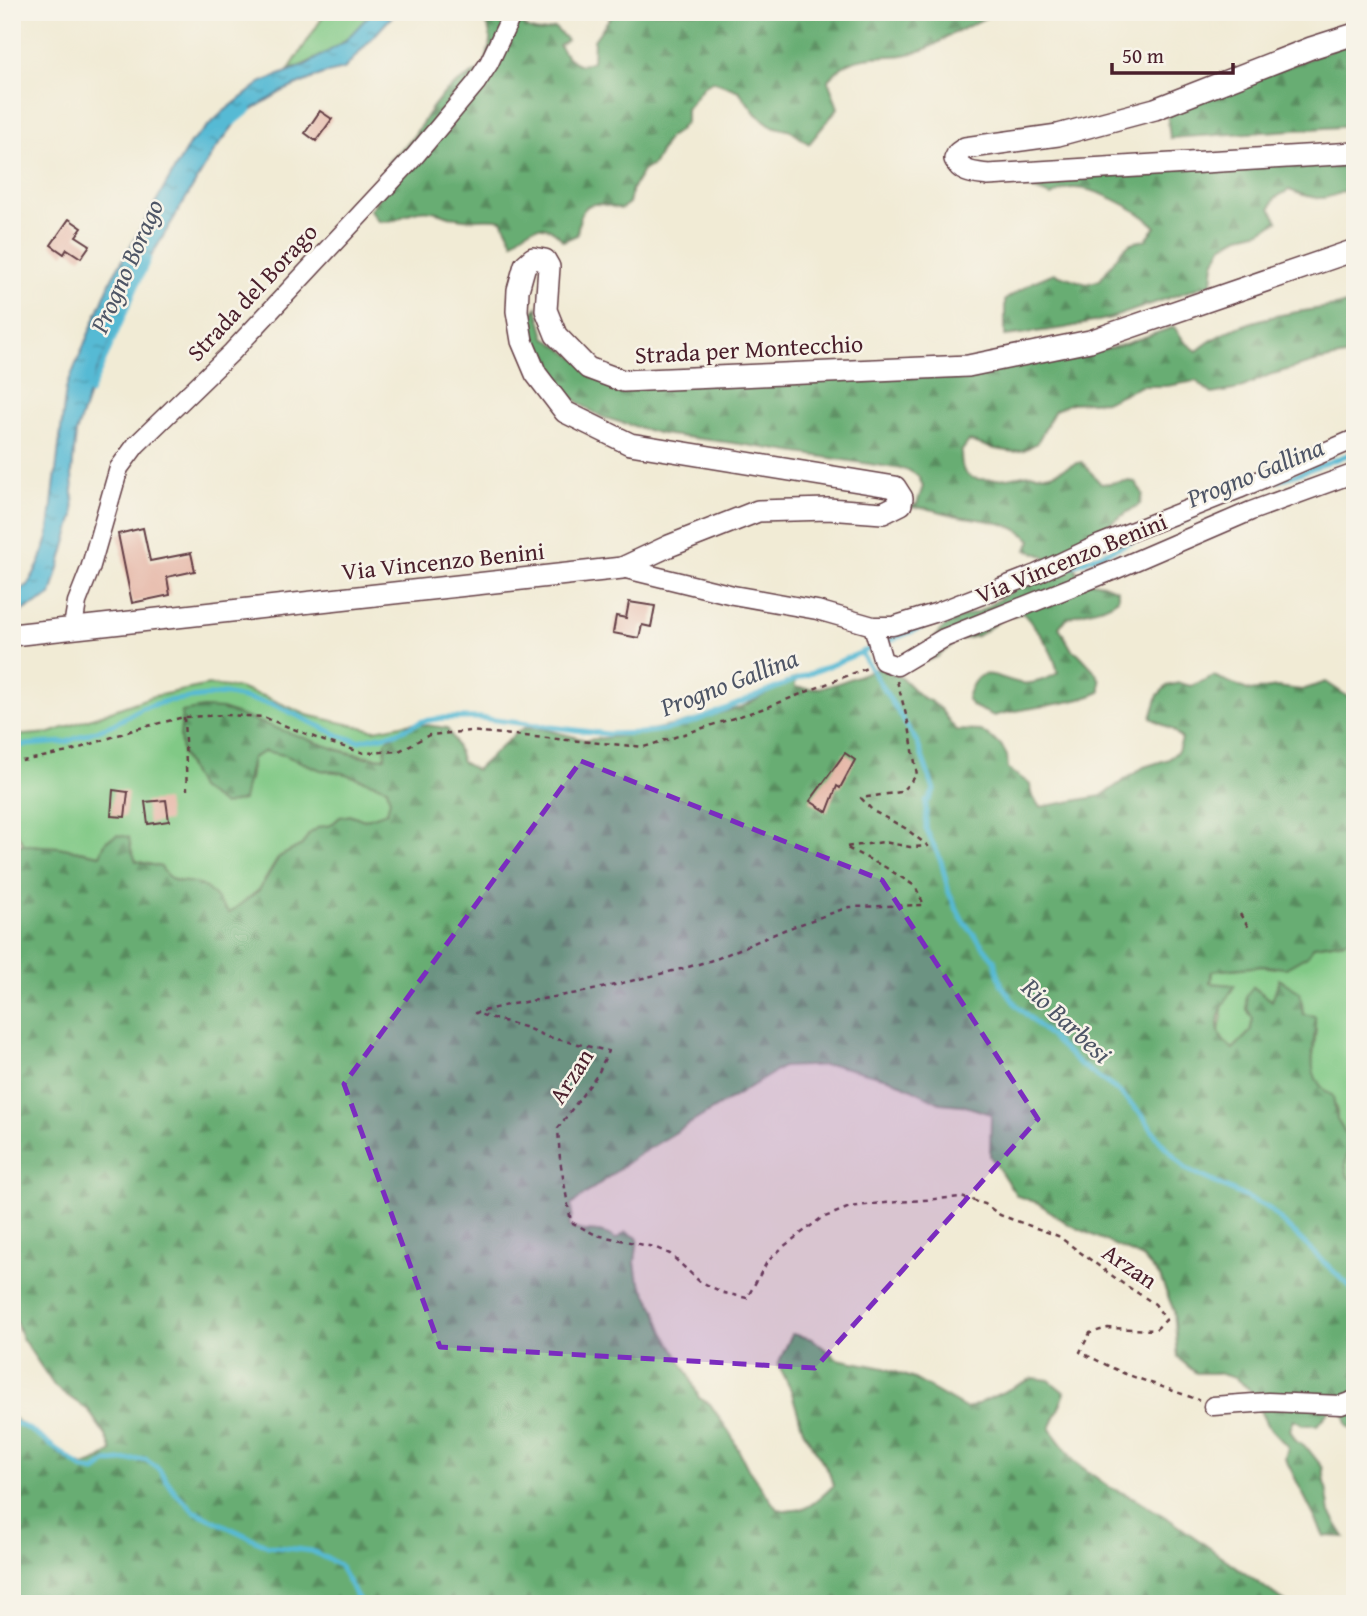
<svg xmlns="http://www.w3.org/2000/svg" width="1367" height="1616" font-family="'Gentium Book Plus',serif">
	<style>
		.green { fill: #81c986; stroke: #667458; stroke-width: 2 }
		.forest { fill: url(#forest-firs); stroke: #59664f; stroke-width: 2 }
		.water { fill: url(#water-ripples); stroke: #506c80; stroke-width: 2 }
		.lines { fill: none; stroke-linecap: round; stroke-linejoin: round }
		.stream { stroke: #56bad4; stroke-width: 5 }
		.building { fill: #e5b4a4 }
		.minor-casing { stroke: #633e44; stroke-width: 21 }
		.tertiary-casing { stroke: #633e44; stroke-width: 24 }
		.path { stroke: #633e44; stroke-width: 2.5; stroke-dasharray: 5 5; stroke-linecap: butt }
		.minor { stroke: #fff; stroke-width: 18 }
		.tertiary { stroke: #fff; stroke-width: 21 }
		.marked { fill: #7b2cbf; fill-opacity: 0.2; stroke: #7b2cbf; stroke-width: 5; stroke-dasharray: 14 9; stroke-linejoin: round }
		.labels { text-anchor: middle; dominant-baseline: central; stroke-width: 5; stroke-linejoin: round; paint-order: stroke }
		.street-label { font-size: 24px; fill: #4a1f2b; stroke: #f7f3e8 }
		.water-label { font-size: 26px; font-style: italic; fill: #4e5566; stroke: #f7f3e8 }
	</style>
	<defs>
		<pattern id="forest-firs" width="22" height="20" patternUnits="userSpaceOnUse" patternTransform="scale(1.75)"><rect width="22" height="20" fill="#68ad73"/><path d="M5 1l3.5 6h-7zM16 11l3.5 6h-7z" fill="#588c5f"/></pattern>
		<pattern id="water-ripples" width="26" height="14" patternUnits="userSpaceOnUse" patternTransform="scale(1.75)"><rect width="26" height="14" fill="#56bad4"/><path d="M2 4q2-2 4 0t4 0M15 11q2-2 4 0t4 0" fill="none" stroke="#4997ac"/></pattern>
	</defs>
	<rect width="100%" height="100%" fill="#f7f3e8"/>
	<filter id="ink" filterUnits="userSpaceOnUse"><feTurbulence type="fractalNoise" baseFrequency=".0143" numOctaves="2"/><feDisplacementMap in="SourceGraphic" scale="14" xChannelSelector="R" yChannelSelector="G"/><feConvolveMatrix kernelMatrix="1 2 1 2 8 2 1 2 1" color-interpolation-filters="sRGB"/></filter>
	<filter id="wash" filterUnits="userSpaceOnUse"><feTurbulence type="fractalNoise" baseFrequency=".00686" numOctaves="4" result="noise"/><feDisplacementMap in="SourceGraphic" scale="28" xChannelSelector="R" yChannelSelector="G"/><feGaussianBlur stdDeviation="1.57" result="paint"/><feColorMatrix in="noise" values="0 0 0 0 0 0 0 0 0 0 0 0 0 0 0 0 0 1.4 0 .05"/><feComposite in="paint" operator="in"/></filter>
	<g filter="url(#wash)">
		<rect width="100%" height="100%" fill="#f1ebd5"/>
		<path class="green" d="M326,12H372C353,41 319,59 288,71Z
			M209,685L238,688L266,697L307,715L375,730L412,723L386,741V758C338,755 294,734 249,719L182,754L192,775L249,781L252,758L265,751L284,755L321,770L343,773L387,788L390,800L387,813L364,820L352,815L340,817L331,825L309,834L302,845L279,857L259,890L229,914C221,907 217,898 209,893C205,890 199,886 194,884C177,877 173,887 160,867L136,861L130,849L100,855L58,847L24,845L12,825V736L50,733L150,697Z
			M1355,936V1181L1348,1177L1345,1165L1350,1141L1337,1120V1108L1315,1079L1312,1066L1316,1029L1303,1014L1302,1002L1273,1001L1253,987L1247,1009L1253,1019L1250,1032L1233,1049C1207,1032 1227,1025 1221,1004C1216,989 1209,989 1212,971L1262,966L1274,968L1307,956L1314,946L1345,941Z"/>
		<path class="forest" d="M465,12H512C525,29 534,37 555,28L567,40L559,45C565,55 570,61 581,65L593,61L594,40L614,12H995C981,21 966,27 951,35C942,40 933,47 923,50C886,64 859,44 828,80L838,108L809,144L791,131L772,126L756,114L739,91L713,81L704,86L686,109V122L677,132L668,138L654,164L643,171L632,189L629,203L621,209C589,200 581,200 577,235L563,241C547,219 530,225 513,242L502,220C488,217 477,220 463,219C448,218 435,208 419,211C402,213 398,225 378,221L370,210L387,186C383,154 393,161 410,141C419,130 426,115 435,104C447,87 466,78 484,68C488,52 497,31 481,18C477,15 470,15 465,12Z
			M1355,41V126L1170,138L1167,113Z
			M1355,156V185C1327,202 1317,201 1289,190L1275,198L1270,208L1278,221L1261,231L1240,236L1222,246L1214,263L1212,283L1111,318L1065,328L1005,336V300L1033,282L1054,273L1087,284L1100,280L1122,250L1131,243L1145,240L1156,227C1139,210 1091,183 1066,189C1061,190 1056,194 1051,196L1023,186L1006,177Z
			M1355,303V354L1315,362L1269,375L1239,389L1212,394L1196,381L1167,386H1141L1107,401L1071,403L1055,410L1037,443L1024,450L1014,452L995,449L969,441L961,452C961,458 961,468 965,473C975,485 1015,477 1029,474C1036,473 1045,476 1051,474C1063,471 1067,465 1082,462L1101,484L1127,481L1135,482L1143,494L1140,504L1090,536L1075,568L1081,580L1103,584L1118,590V599C1099,615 1075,606 1059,627L1072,650L1078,653L1093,669L1100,680V692C1070,706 1028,706 994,716L972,706L967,698C978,661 993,677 1020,683C1032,685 1048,679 1058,673C1053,649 1039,631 1023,613L1005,617L977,636L958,640L937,657L925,661L932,641L941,630L956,619L978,612L1051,568L1044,556L1027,550L1031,540C1010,519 980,521 953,515C938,511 926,507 909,507L917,504L923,486L918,476L908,470L733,443L661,434L602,417L585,407L546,378L524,329L537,307L545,337L608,381L944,373L1070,357L1119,346L1174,327L1185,342L1197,351C1239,315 1302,312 1355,303Z
			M880,668L902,678L921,697L932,702L941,710L956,730L981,731L1001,745L1007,756L1008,769L1030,784L1032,796L1040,807L1101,796L1144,767L1169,759L1178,751L1182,739L1173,730L1151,718L1158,695L1167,686L1179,683L1191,686L1214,676L1250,691L1277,687L1302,690L1326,682L1347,696L1355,697V936L1345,941L1314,946L1307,956L1286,968L1262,966L1212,971L1210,983L1235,985C1221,1007 1206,1031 1233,1049L1250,1032L1253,1019L1247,1009L1246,997L1253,987L1272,1001L1279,979L1300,992L1303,1014L1315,1016C1317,1048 1300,1076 1333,1096L1337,1120L1350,1141L1345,1165L1348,1177L1355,1181V1433L1347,1425L1344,1412L1334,1406L1317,1425H1304L1294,1419L1290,1430L1296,1441L1308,1449L1323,1468L1330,1513L1345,1537L1324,1536L1285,1458L1288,1447L1267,1425L1250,1390L1235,1378L1217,1373H1196L1178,1358L1174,1311L1160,1277L1143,1258L1068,1224L1038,1203L1017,1196L990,1156L991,1114L962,1105L940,1103L891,1079L834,1065L783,1067L635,1157L571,1205L572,1215L569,1227C588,1235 598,1227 616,1239L626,1232L638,1238L635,1262L637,1276L655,1309L664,1332L689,1375L699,1398L710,1404L731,1435L748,1469L777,1509C806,1514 814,1504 833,1486L829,1472L803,1430L791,1390L778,1364L792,1334L812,1339L838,1359L884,1368L914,1379L967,1409L1033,1378L1049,1380L1065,1393L1050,1429L1075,1462L1109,1487L1134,1498L1172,1521L1288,1604H12V1417L44,1440L62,1457L84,1466L99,1460L112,1451L106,1436L88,1410L55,1387L22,1338L12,1311V844L58,847L100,855L106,841L117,835L129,837L131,849L136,861L161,867C174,888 181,878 200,885C213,890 219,905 229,913L259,890L279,857L302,845L309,834L319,827L331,825L340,817L352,815L364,820L387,812L390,800L387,788L343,773L321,770L284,755L265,751L252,758L243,800L224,805L199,788L182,753L180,738L182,712L203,708L222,709L341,751L362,757L385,758L386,741L412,723L447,728L454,740L462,762L476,770L515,734L524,728L543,729L587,740L620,736L676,725L742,707L795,678V687C825,695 852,675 880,668Z"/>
		<path class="water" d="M372,12H396L344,69L323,74L283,91L241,116L215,150L147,263L96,373L76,433L72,472L74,516L51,595L12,617V594L28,585L40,562L48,538L66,388L112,278L190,143L223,112L262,82L307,64L344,42Z"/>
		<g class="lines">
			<path class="stream" d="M234,123L250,110
				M90,393L149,258
				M1279,481L1355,452
				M1072,566L1193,517
				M861,653L917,742L934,790L929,800L926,801V829L941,861L949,893L961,918L994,960L1002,986L1017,1006L1081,1065L1118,1091L1142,1115L1160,1141L1186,1169L1267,1207L1355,1292
				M12,746L66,742L114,724L142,708L167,701L224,694L275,705L340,736L358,741L396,733L423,721L444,718H480L607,734L641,733L669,729L696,721L937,621
				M12,1421L30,1430L85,1470L95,1471L107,1462L145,1459L158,1468L175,1492L194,1511L268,1546L312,1551L339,1565L361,1604"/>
		</g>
		<g id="blocks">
			<path class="building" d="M320,111L332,119L316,141L305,133Z
				M69,219L82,228L76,236L90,245L81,258L67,249L64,254L51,245Z
				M143,528L150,561L191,553L195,571L167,577L170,595L132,603L118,534Z
				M629,602L655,606L651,627L642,625L639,638L613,633L616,616L626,618Z
				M845,753L855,760L840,788L837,786L827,812L810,801Z
				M113,790L128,792L125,817L111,816Z
				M166,800L169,821L148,824L145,802Z"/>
		</g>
	</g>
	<g filter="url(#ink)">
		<use href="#blocks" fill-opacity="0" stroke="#633e44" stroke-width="2"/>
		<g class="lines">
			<g class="minor-casing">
				<path id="minor" d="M622,568L733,595L817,610L873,626H893L938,612L1036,574L1100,544L1239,489L1355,439
					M873,626L883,661L897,666L944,638L1112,571L1251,511L1355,473
					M73,627L77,602L90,569L119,468L136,445L232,352L414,157L476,83L489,63L513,12
					M1213,1406L1268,1402L1341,1405L1355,1400"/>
			</g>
			<g class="tertiary-casing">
				<path id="tertiary" d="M1355,34L1311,48L1155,109L1058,135L965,148L958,153L955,159C961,173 974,173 988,175L1355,153
					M12,635L622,568L669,546L758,511L828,509L883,513L901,504L902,498L895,487L630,444L565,412L536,374L522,341L517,311L518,290L525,265L533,258L545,260L549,267L546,310L556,335L588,368L623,381L968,366L1090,341L1355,250"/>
			</g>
			<path class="path" d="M897,681L909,726L917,775L901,792L861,798L873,811L905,828L928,846L910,847L884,842L845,847L885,867L915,886L924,905L849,907L784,930L716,959L681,969L589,991L507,1005L475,1013L524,1027L548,1037L608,1051L598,1074L558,1128L560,1160L571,1222L596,1235L654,1247L670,1254L699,1281L724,1293L747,1298L767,1262L784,1246L820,1219L850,1207L873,1204L961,1197L985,1204L1000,1215L1058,1236L1122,1283L1155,1304L1166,1320L1155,1330L1108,1328L1090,1333L1080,1352L1123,1373L1199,1400
				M184,717L187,790
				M12,763L68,752L136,729L184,717L225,715L263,717L324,741L364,753L399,751L429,735L470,731L644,747L768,707L867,668
				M1240,914L1251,931"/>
			<use href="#minor" class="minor"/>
			<use href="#tertiary" class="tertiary"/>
		</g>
	</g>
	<path class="marked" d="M581,761L882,880L1038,1119L815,1368L440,1347L344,1084Z"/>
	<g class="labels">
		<g class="street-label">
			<text transform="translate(252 292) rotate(-47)">Strada del Borago</text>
			<text transform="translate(749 349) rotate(-3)">Strada per Montecchio</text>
			<text transform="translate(1071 558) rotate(-22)">Via Vincenzo Benini</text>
			<text transform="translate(443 561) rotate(-6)">Via Vincenzo Benini</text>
			<text transform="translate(571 1076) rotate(-57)">Arzan</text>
			<text transform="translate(1130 1266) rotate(34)">Arzan</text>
		</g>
		<g class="water-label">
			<text transform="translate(126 266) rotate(-66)">Progno Borago</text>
			<text transform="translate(1255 472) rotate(-22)">Progno Gallina</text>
			<text transform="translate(729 682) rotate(-21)">Progno Gallina</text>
			<text transform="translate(1067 1020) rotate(43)">Rio Barbesi</text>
		</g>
	</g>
	<rect width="1367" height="1616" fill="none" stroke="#f7f3e8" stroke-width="42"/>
	<path d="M1112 63v10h121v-10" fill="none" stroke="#4a1f2b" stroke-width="3.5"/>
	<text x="1122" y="63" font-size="21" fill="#4a1f2b" stroke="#f7f3e8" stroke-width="5" paint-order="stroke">50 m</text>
</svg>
